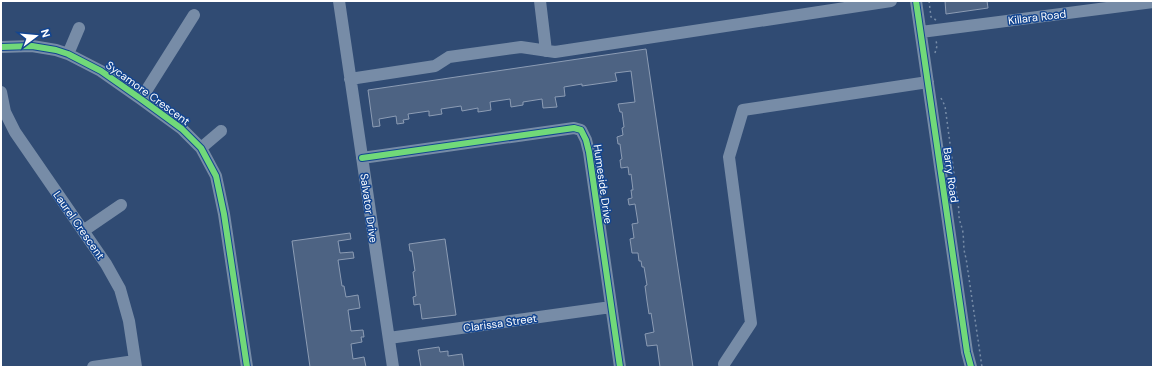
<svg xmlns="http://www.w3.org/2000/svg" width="1154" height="368" font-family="'DM Sans',sans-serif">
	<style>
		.building { fill: #4d6383; stroke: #8c9cb4 }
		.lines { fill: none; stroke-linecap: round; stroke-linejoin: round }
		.path { stroke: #778ca7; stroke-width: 1.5; stroke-dasharray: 2 3; stroke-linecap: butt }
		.minor { stroke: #778ca7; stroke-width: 12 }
		.cycleway-casing { stroke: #134590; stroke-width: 8 }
		.cycleway { stroke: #71d979; stroke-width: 6 }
		.labels { text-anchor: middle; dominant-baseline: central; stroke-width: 3; stroke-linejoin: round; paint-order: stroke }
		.street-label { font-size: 11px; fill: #fff; stroke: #134590 }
	</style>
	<rect width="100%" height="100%" fill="#304b73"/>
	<path class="building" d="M945,1H987L988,8L946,14Z
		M646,49L676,255L693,367H660L657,345L647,346L645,334L654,332L651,313L649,314L647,301L645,286L647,285L644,267H642L641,261H639L638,253H632L630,239L634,238L632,224L638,223L635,204L629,205L628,199L632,198L631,190H633L631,174L629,175L628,167L621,168L620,160L622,159L621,152L620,144H618L617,137L623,135L622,128L624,127L622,112H620L618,104L635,102L631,71L615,73L617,81L582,86V84L564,87L565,96L555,97L557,107L543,108L542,99L523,102V105L511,107L510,99L490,102L491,110L485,111L478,112V108L462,111L461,106L441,109L442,114L429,116V111L408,114L409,119L403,120L404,123L397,124L396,116L379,119L380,126L373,127L368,90Z
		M350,233L351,239L338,241L340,253L353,252L354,258L338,260L342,286H344L346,297L358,295L360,308L348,310L351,331L363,330L364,337H361L362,342L351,344L353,359L364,357L366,367H310L292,241Z
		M445,239L456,315L422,319L420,304L414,305L413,297L416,296L413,272L415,271L412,251H410L409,244Z
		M439,347L440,352L448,351V356L462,354L464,367H421L418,350Z"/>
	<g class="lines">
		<path class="path" d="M929,1L931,17L936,20
			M935,53L937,46L936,40
			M941,98L945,106L959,211C958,220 962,225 963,233C964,242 963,249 966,258L982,367"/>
		<path class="minor" d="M339,1L393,367
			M540,1L546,51
			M916,1L967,352L971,367
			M921,32L1153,2
			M1,47L32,46L56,50L68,54L101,71L141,99L182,129L201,148L216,176L224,214L247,367
			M68,54L79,28
			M350,79L435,66L449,57L521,47L555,52L891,1
			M1,92L5,112L15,132L106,264L120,289L129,321L136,367
			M141,99L194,15
			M201,148L221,131
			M362,158L574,128L581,130L586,140L589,152L620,367
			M83,231L121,205
			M389,338L611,307
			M724,364L751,323L729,157L743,110L928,82
			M93,367L135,361"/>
		<g class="cycleway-casing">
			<path id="cycleway" d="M916,1L967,352L971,367
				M1,47L32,46L56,50L68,54L101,71L141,99L182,129L201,148L216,176L224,214L247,367
				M362,158L574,128L581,130L586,140L589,152L620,367"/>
		</g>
		<use href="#cycleway" class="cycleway"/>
	</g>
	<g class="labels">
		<g class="street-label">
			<text transform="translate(1037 17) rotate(-7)">Killara Road</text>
			<text transform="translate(148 93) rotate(36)">Sycamore Crescent</text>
			<text transform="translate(951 175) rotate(82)">Barry Road</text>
			<text transform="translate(603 184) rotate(82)">Humeside Drive</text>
			<text transform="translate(369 208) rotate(82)">Salvator Drive</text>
			<text transform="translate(79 225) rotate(55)">Laurel Crescent</text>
			<text transform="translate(500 323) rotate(-8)">Clarissa Street</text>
		</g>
	</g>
	<rect width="1154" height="368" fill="none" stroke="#ffffff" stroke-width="4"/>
	<g transform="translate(36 36) rotate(74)" stroke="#134590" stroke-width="3" paint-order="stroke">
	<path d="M0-3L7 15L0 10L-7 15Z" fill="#ffffff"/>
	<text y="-6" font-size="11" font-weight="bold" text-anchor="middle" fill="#ffffff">N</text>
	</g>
</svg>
